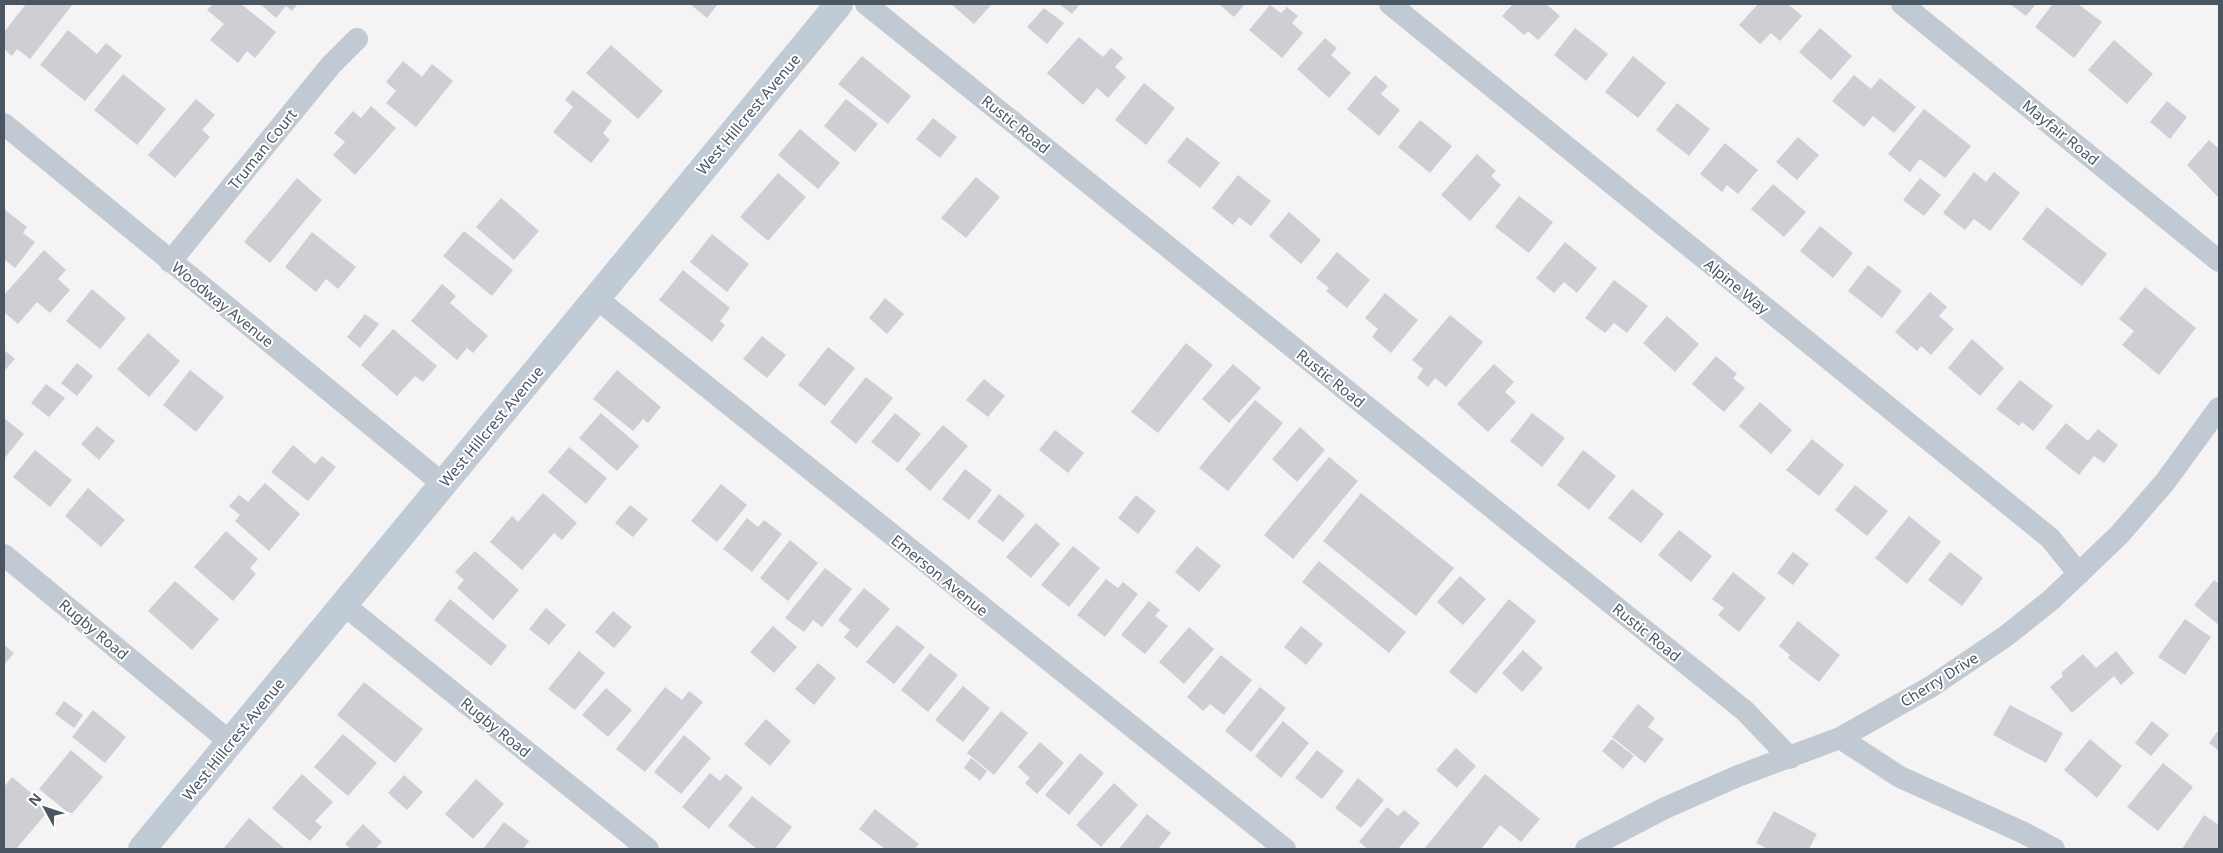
<svg xmlns="http://www.w3.org/2000/svg" width="2223" height="853" font-family="'Noto Sans',sans-serif">
	<style>
		.building { fill: #cdcfd5 }
		.lines { fill: none; stroke-linecap: round; stroke-linejoin: round }
		.street { stroke: #c1cad2; stroke-width: 22 }
		.secondary { stroke: #c1cbd6; stroke-width: 28 }
		.labels { text-anchor: middle; dominant-baseline: central; stroke-width: 4; stroke-linejoin: round; paint-order: stroke }
		.street-label { font-size: 15px; fill: #4a5661; stroke: #fff }
	</style>
	<rect width="100%" height="100%" fill="#f5f3f3"/>
	<path class="building" d="M26,4H73L30,59L17,49L12,56L4,49V32Z
		M213,4H241L276,32L255,58L247,51L238,63L210,40L224,24L207,10Z
		M260,4H298L292,11L286,6L276,18Z
		M690,4H718L707,18Z
		M951,4H992L974,24Z
		M1059,4H1080L1072,14Z
		M1219,4H1245L1234,17Z
		M1513,4H1546L1560,16L1538,40L1528,31L1524,35L1502,16Z
		M1758,4H1788L1802,16L1780,41L1771,33L1760,44L1739,25Z
		M2010,4H2036L2026,16Z
		M2053,4H2078L2102,22L2074,58L2035,27Z
		M1270,5L1281,13L1287,7L1298,16L1292,23L1303,33L1282,58L1249,30Z
		M1044,8L1064,23L1047,44L1027,27Z
		M1575,28L1608,54L1586,81L1554,55Z
		M1820,28L1852,56L1831,80L1799,52Z
		M68,30L97,54L106,43L122,56L85,101L40,65Z
		M1079,37L1103,57L1111,48L1123,58L1115,67L1126,77L1108,98L1097,88L1083,105L1047,73Z
		M1325,38L1337,48L1331,55L1351,73L1329,98L1297,69Z
		M2114,40L2153,74L2127,104L2088,70Z
		M611,45L663,91L638,119L586,73Z
		M862,56L911,96L888,124L838,84Z
		M1633,56L1666,83L1638,118L1605,92Z
		M403,61L422,77L432,64L453,81L416,127L386,103L396,91L386,82Z
		M123,74L166,109L137,145L94,110Z
		M1375,75L1388,86L1381,94L1400,110L1379,136L1347,109Z
		M1854,75L1871,89L1880,78L1916,107L1894,133L1873,116L1864,127L1832,101Z
		M1144,83L1175,108L1146,145L1115,120Z
		M573,90L612,121L603,133L610,140L591,163L553,132L573,107L565,100Z
		M196,99L215,115L202,130L210,137L175,178L148,155Z
		M846,99L878,124L855,152L824,126Z
		M2167,101L2187,117L2170,139L2150,122Z
		M1677,103L1710,129L1689,156L1656,130Z
		M371,106L396,128L355,175L333,155L345,142L334,133L353,111L361,118Z
		M1924,109L1971,146L1945,178L1920,159L1910,172L1888,154Z
		M933,118L957,137L940,158L916,139Z
		M1420,120L1452,146L1430,173L1398,147Z
		M800,129L840,163L818,189L778,155Z
		M1187,137L1220,163L1200,188L1167,162Z
		M1798,137L1819,155L1797,180L1776,162Z
		M2209,140L2219,149V198L2187,165Z
		M1725,143L1758,170L1738,194L1727,185L1722,192L1700,174Z
		M1477,154L1496,171L1491,176L1501,185L1470,221L1441,195Z
		M1974,172L1986,182L1994,172L2020,193L1990,231L1974,219L1965,230L1943,213Z
		M778,173L806,197L768,241L740,217Z
		M1238,175L1271,201L1251,226L1239,217L1233,225L1212,208Z
		M976,177L1000,197L966,238L941,218Z
		M297,178L322,200L270,263L244,242Z
		M1920,178L1941,195L1924,216L1903,200Z
		M1773,184L1806,212L1784,237L1751,209Z
		M1519,196L1553,222L1529,253L1495,227Z
		M501,198L539,231L514,260L476,227Z
		M2047,207L2107,254L2082,286L2022,239Z
		M4,209L27,227L23,233L35,242L15,268L4,259Z
		M1289,212L1321,240L1301,264L1269,236Z
		M1820,226L1853,253L1833,278L1800,251Z
		M464,231L513,270L492,296L443,256Z
		M312,232L356,267L338,289L326,279L316,292L285,267Z
		M712,234L749,264L727,292L690,262Z
		M1565,242L1597,268L1577,293L1564,282L1554,293L1536,278Z
		M44,250L66,270L58,279L70,290L50,313L37,302L18,324L4,312V295Z
		M1337,252L1370,280L1347,308L1326,291L1329,288L1316,278Z
		M1868,265L1902,291L1882,318L1848,291Z
		M683,270L730,308L720,321L725,325L712,342L659,300Z
		M1614,280L1648,306L1627,333L1614,323L1605,333L1585,318Z
		M442,284L456,296L450,303L488,336L473,353L467,348L457,360L411,321Z
		M2145,287L2196,328L2159,375L2122,345L2134,331L2119,319Z
		M92,289L126,318L100,349L66,321Z
		M1930,292L1947,307L1939,316L1954,329L1931,355L1921,346L1917,351L1895,332Z
		M1385,293L1418,320L1391,353L1372,337L1378,329L1365,318Z
		M885,298L904,314L887,334L869,318Z
		M365,314L379,324L360,348L347,337Z
		M1450,315L1483,342L1446,387L1435,378L1428,387L1417,378L1423,369L1412,360Z
		M1667,316L1699,344L1675,372L1643,343Z
		M393,329L437,366L423,382L415,376L397,396L361,365Z
		M148,333L180,361L149,397L117,369Z
		M762,336L786,355L767,378L743,359Z
		M1972,339L2004,368L1980,396L1948,368Z
		M1186,343L1213,365L1158,433L1131,412Z
		M828,347L855,368L825,406L798,385Z
		M4,350L15,359L4,371Z
		M1716,356L1737,374L1733,378L1745,388L1724,412L1692,384Z
		M77,363L93,376L77,396L61,383Z
		M1233,364L1261,388L1229,423L1202,399Z
		M1494,364L1514,382L1505,392L1516,402L1488,432L1457,404Z
		M190,370L224,397L196,432L163,405Z
		M617,370L661,407L648,423L643,419L633,431L593,399Z
		M866,377L893,398L856,444L830,422Z
		M984,379L1005,396L988,417L966,400Z
		M2020,380L2053,406L2033,431L2022,422L2019,426L1996,409Z
		M46,384L65,398L49,417L31,403Z
		M1255,400L1283,423L1228,491L1199,468Z
		M1760,402L1792,430L1771,454L1739,426Z
		M601,413L639,446L617,471L579,438Z
		M895,413L921,434L898,463L871,442Z
		M1532,413L1565,438L1542,467L1510,441Z
		M4,418L24,434L4,459Z
		M2066,423L2088,441L2098,429L2118,445L2104,463L2094,456L2079,475L2045,448Z
		M943,425L968,446L930,491L905,469Z
		M97,426L115,441L99,460L81,444Z
		M1300,427L1325,450L1297,482L1272,459Z
		M1055,430L1084,453L1068,473L1039,450Z
		M1812,439L1844,465L1819,496L1786,470Z
		M293,445L315,464L322,456L336,467L308,501L271,472Z
		M569,447L607,478L586,504L548,472Z
		M35,450L72,480L50,507L13,477Z
		M1583,450L1616,476L1589,510L1557,485Z
		M1329,457L1358,481L1293,559L1264,535Z
		M965,469L992,490L969,520L942,499Z
		M265,483L300,514L269,551L235,521L240,515L229,506L239,495L248,502Z
		M721,484L747,505L717,542L691,521Z
		M1855,485L1888,511L1867,536L1835,510Z
		M88,488L125,520L101,547L65,516Z
		M1632,489L1664,514L1641,543L1608,518Z
		M543,493L577,523L562,540L554,533L522,570L490,542L512,516L518,522Z
		M1361,493L1454,568L1416,616L1323,541Z
		M999,494L1025,515L1003,542L977,522Z
		M1136,495L1156,511L1138,534L1118,518Z
		M630,505L648,519L633,537L615,523Z
		M1909,516L1941,542L1907,584L1875,558Z
		M747,518L758,527L764,520L782,534L752,572L723,549Z
		M1036,523L1060,544L1031,578L1006,557Z
		M1679,530L1712,556L1691,582L1658,555Z
		M226,531L258,559L250,568L256,574L233,601L194,567Z
		M790,540L818,563L788,601L760,578Z
		M1073,546L1100,568L1069,607L1041,585Z
		M1197,546L1221,566L1199,592L1175,572Z
		M475,551L519,590L493,620L457,588L464,580L455,572Z
		M1793,552L1809,564L1793,585L1777,573Z
		M1950,552L1983,578L1962,606L1928,580Z
		M1319,561L1406,632L1389,653L1302,582Z
		M825,568L852,589L822,627L813,620L804,632L785,618Z
		M1733,572L1766,598L1739,632L1718,615L1724,608L1712,599Z
		M1460,576L1486,599L1463,625L1437,602Z
		M1106,579L1118,588L1123,582L1138,594L1105,637L1077,615Z
		M2214,580L2219,584V625L2194,605Z
		M175,581L219,619L192,650L148,611Z
		M864,588L890,609L857,648L844,637L850,630L838,620Z
		M450,599L507,646L491,666L434,620Z
		M1509,599L1536,621L1476,694L1449,672Z
		M1149,601L1160,610L1155,616L1168,626L1145,654L1121,635Z
		M546,608L566,625L549,645L529,629Z
		M613,611L632,627L614,648L595,632Z
		M2185,619L2211,637L2185,675L2158,657Z
		M1798,621L1840,655L1819,682L1788,658L1790,655L1779,646Z
		M897,625L925,647L894,684L866,662Z
		M773,626L797,647L774,673L750,652Z
		M1301,626L1323,644L1306,665L1284,647Z
		M1189,627L1214,649L1184,684L1159,662Z
		M4,645L14,653L4,665Z
		M1523,650L1543,668L1522,692L1502,673Z
		M579,651L605,673L575,710L548,689Z
		M2116,651L2134,673L2121,685L2114,676L2072,713L2050,687L2063,676L2061,673L2083,654L2096,668Z
		M930,653L958,675L928,712L901,690Z
		M1221,655L1252,680L1224,715L1210,704L1203,711L1187,697Z
		M818,663L836,678L814,705L795,689Z
		M364,682L423,729L395,763L337,715Z
		M963,686L990,708L963,742L935,720Z
		M665,687L682,700L689,691L703,702L645,772L616,749Z
		M1260,687L1286,708L1251,752L1225,731Z
		M606,688L632,710L608,737L582,715Z
		M64,701L83,715L74,728L55,714Z
		M1638,704L1655,718L1648,727L1664,739L1645,763L1612,737Z
		M2010,705L2063,733L2046,763L1993,735Z
		M93,710L126,737L105,763L72,737Z
		M1001,711L1028,733L994,775L967,753Z
		M766,719L791,741L770,766L744,744Z
		M1283,721L1309,743L1281,778L1255,756Z
		M2152,721L2169,735L2151,756L2135,743Z
		M2217,732L2219,733V751L2209,743Z
		M343,734L377,763L348,796L314,767Z
		M684,735L711,758L681,794L654,772Z
		M1612,739L1634,756L1623,769L1602,751Z
		M2090,739L2122,766L2097,798L2064,770Z
		M1040,742L1064,763L1037,794L1025,783L1030,778L1018,767Z
		M1456,748L1476,766L1457,788L1436,770Z
		M71,750L103,777L71,815L39,789Z
		M1317,750L1344,771L1322,799L1295,778Z
		M1080,753L1104,773L1069,815L1045,795Z
		M971,758L987,771L980,781L964,768Z
		M2163,763L2193,787L2158,831L2127,807Z
		M710,773L720,781L726,774L743,788L709,829L682,807Z
		M302,774L333,802L315,821L322,827L310,841L272,808Z
		M1485,774L1540,819L1521,842L1500,825L1481,849H1424Z
		M404,775L423,792L407,810L388,793Z
		M12,777L50,809L16,849H4V787Z
		M1358,778L1384,800L1361,828L1335,808Z
		M476,779L504,804L473,839L445,814Z
		M1114,783L1138,805L1101,847L1076,825Z
		M752,796L792,827L775,849H757L728,826Z
		M1387,807L1398,816L1404,810L1420,823L1398,849H1368L1359,842Z
		M875,809L919,844L914,849H885L859,829Z
		M1774,811L1817,834L1809,849H1768L1756,843Z
		M1147,814L1171,833L1158,849H1119Z
		M2204,815L2219,825V849H2182Z
		M249,818L285,849H223Z
		M504,822L529,841L523,849H483Z
		M363,824L382,842L375,849H351L345,844Z"/>
	<g class="lines">
		<path class="street" d="M866,4L1745,711L1790,758
			M1390,4L2050,538L2079,574
			M1902,4L2219,261
			M4,124L443,484
			M170,262L331,65L357,39
			M596,298L1285,849
			M4,555L230,742
			M344,605L648,849
			M1840,738L1900,777L2022,832L2054,849
			M1586,849L1665,808L1738,776L1840,738L1932,686L2006,636L2051,600L2119,535L2165,482L2219,408"/>
		<path class="secondary" d="M142,849L839,4"/>
	</g>
	<g class="labels">
		<g class="street-label">
			<text transform="translate(748 114) rotate(-50)">West Hillcrest Avenue</text>
			<text transform="translate(1016 124) rotate(39)">Rustic Road</text>
			<text transform="translate(2061 132) rotate(39)">Mayfair Road</text>
			<text transform="translate(262 149) rotate(-51)">Truman Court</text>
			<text transform="translate(1737 286) rotate(39)">Alpine Way</text>
			<text transform="translate(223 304) rotate(39)">Woodway Avenue</text>
			<text transform="translate(1331 378) rotate(39)">Rustic Road</text>
			<text transform="translate(491 426) rotate(-50)">West Hillcrest Avenue</text>
			<text transform="translate(940 575) rotate(39)">Emerson Avenue</text>
			<text transform="translate(94 629) rotate(40)">Rugby Road</text>
			<text transform="translate(1647 632) rotate(39)">Rustic Road</text>
			<text transform="translate(1939 679) rotate(-32)">Cherry Drive</text>
			<text transform="translate(496 727) rotate(39)">Rugby Road</text>
			<text transform="translate(233 739) rotate(-51)">West Hillcrest Avenue</text>
		</g>
	</g>
	<rect width="2223" height="853" fill="none" stroke="#4a5661" stroke-width="10"/>
	<g transform="translate(45 808) rotate(310)" stroke="#ffffff" stroke-width="4" paint-order="stroke">
	<path d="M0-4L9 19L0 12L-9 19Z" fill="#4a5661"/>
	<text y="-8" font-size="14" font-weight="bold" text-anchor="middle" fill="#4a5661">N</text>
	</g>
</svg>
